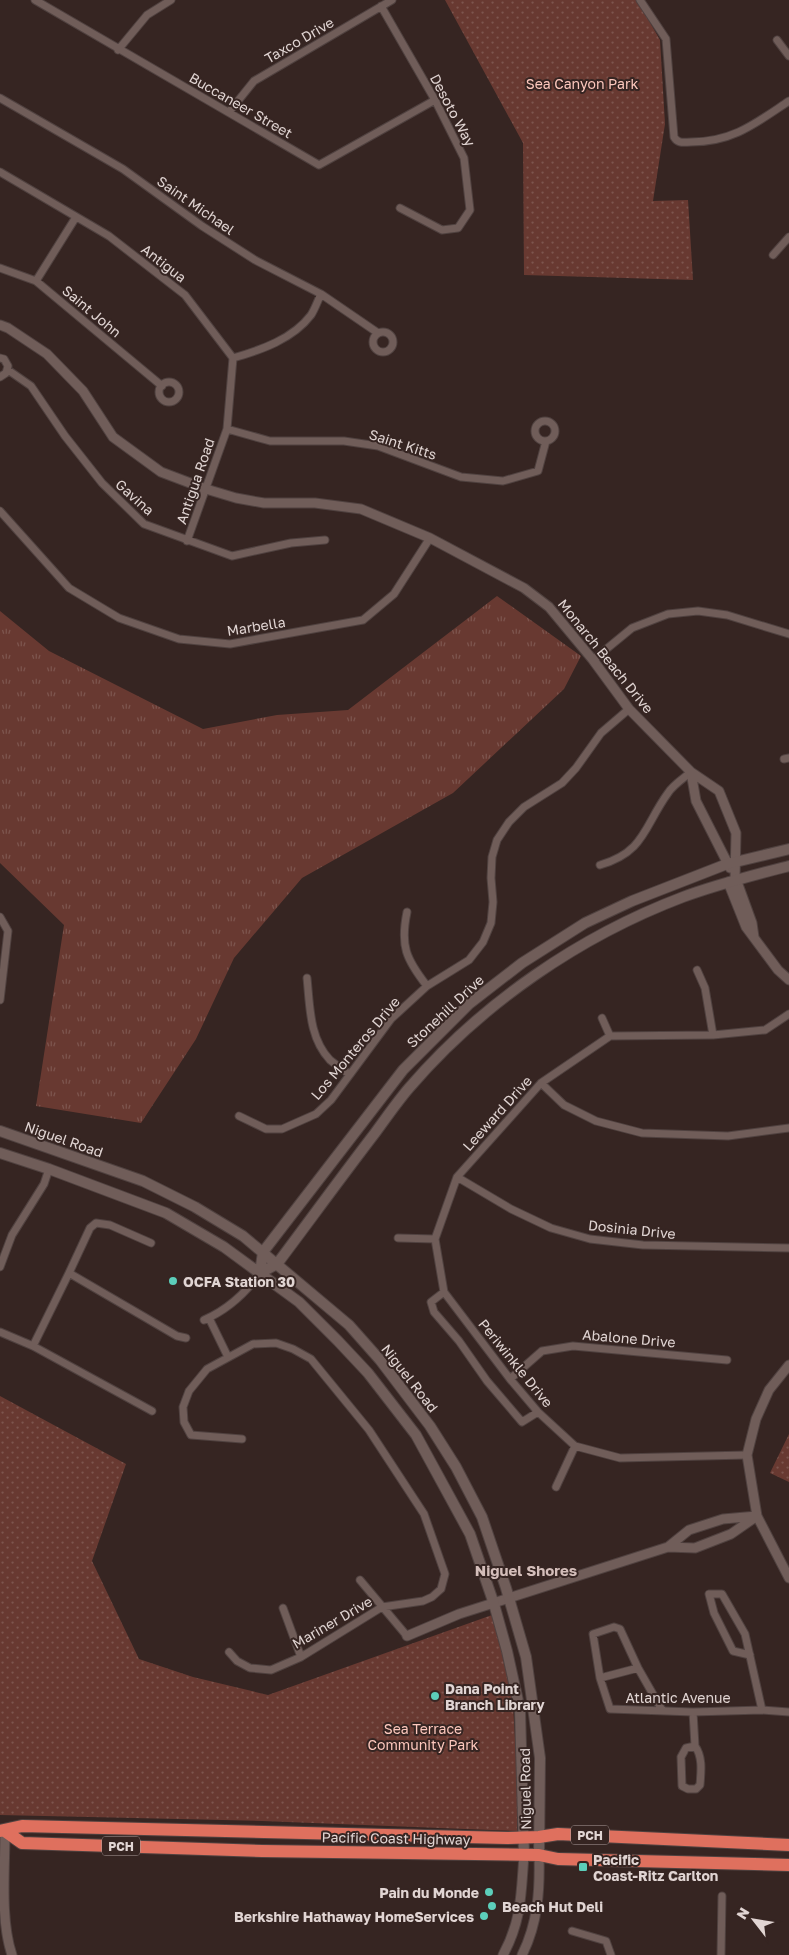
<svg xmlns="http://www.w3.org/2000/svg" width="789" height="1955" font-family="'Golos Text',sans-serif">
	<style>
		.grass { fill: url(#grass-tufts) }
		.park { fill: url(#park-dots) }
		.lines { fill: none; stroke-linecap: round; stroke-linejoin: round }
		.minor-casing { stroke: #504240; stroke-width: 9 }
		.tertiary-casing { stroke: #504240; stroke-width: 11 }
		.secondary-casing { stroke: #504240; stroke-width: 12 }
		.trunk-casing { stroke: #504240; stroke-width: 14 }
		.minor { stroke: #705d59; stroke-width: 7 }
		.tertiary { stroke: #705d59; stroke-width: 9 }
		.secondary { stroke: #705d59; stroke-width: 10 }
		.trunk { stroke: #df705e; stroke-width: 12 }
		.poi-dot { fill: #5cceba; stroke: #362522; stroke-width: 2 }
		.labels { text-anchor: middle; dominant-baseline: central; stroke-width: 4; stroke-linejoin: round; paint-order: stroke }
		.shield { fill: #362522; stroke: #aea09e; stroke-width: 1 }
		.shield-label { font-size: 12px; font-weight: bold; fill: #e1d5d3 }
		.street-label { font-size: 14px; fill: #e1d5d3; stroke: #362522 }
		.park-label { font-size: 14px; fill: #fdc8bd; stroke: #362522 }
		.poi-label { font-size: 14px; font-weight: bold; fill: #e1d5d3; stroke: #362522; text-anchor: start }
		.neighbourhood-label { font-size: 15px; font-weight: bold; fill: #d4beba; stroke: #362522 }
	</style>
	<defs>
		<pattern id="grass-tufts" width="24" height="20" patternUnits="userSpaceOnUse" patternTransform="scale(1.25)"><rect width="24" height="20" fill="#683931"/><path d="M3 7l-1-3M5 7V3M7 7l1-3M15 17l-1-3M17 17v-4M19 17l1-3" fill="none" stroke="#7d554e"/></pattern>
		<pattern id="park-dots" width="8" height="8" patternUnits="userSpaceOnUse" patternTransform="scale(1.25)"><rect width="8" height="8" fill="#683931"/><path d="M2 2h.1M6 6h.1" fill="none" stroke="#7d554e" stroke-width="1.8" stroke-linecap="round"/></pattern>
	</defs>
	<rect width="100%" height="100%" fill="#362522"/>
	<path class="grass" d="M497,596L581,656L564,689L453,793L302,878L234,958L196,1039L141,1123L36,1106L64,925L0,863V611L49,651L203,729L277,715L348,710Z"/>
	<path class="park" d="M445,0H637L660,40L665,124L653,201L688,200L693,280L524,275L523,143Z
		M0,1396L126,1464L92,1561L139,1659L193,1677L268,1695L492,1615L512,1689L517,1771V1831L262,1821L0,1815Z
		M789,1434V1482L770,1473Z"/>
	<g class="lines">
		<g class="minor-casing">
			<path id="minor" d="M35,0L319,165L435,100
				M640,0L666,39L674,137C678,144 684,142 691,142C733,142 756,123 789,101
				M381,6L435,100L464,158L470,210L458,228L442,230L400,208
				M777,40L789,56
				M118,50L147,15L171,0
				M0,98L123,169L202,226L255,260L321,294L378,333
				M229,112L254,81L392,0
				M0,172L109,236L185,295L233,358L227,429L187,541
				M773,255L789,237
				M0,268L36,281L162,386
				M36,281L76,217
				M373 342a10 10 0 1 1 20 0a10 10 0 1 1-20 0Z
				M0,358L4,359L8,366L6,373L0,377
				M233,358C261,350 293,339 311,315C315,309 318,300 321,294
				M8,370L31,386L65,436L102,483L144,524L232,556L291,543L325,540
				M159 392a10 10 0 1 1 20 0a10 10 0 1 1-20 0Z
				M535 431a10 10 0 1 1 20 0a10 10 0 1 1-20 0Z
				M227,429L270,441H344L378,446L461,477L503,481L538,471L546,441
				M0,511L69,588L119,618L179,639L230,644L363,620L394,594L430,538
				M593,660L632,628L668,614L698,611L727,615L789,634
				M784,759L789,758
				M600,865C645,852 644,826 668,793C673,785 684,778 691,772
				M407,912C400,946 406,959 427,986
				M0,917L8,931L0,1000
				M697,970L705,988L713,1035
				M307,978C310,1006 309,1038 330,1060C336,1065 343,1070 349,1074
				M602,1018L610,1036
				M541,1083L564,1105L596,1121L642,1133L728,1136L789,1128
				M239,1116L266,1129H282L316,1114L331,1100L391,1019L427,986L469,960L483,942L491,923L493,902L491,878L492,857L497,840L509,822L524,807L562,783L576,768L601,733L629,709
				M457,1177L511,1209L551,1228L590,1239L643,1245L789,1248
				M398,1238L435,1239
				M0,1267L12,1235L44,1184L49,1169
				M69,1273L90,1228L96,1223L110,1225L151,1243
				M444,1292L431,1302L434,1312L459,1341L487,1381L522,1422L538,1412
				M209,1318L228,1357
				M204,1320C227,1310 245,1294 260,1273
				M0,1332L33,1346L152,1411
				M33,1346L69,1273L177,1336L186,1338
				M510,1379L542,1351L573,1346L727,1360
				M747,1455L620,1458L575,1446L538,1412L510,1379L444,1292L435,1239L457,1177L541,1083L610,1036L713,1035L765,1030L789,1014
				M556,1487L575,1446
				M360,1580L407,1636
				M283,1608L301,1657
				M229,1652L237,1661L250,1668L271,1670L301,1657L382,1607L423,1601L432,1597L441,1589L445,1574L424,1514L369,1430L311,1359L293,1349L276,1343L253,1344L207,1369L189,1391L183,1407L184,1422L191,1435L242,1439
				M750,1655L733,1651L714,1613L709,1594H722L745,1634L762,1710
				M600,1678L638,1668
				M662,1710L638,1668L620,1629L614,1627L593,1634L600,1678L610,1709L693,1712L762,1710L789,1712
				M693,1712L695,1746L686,1748L681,1757L682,1786L688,1789H696L700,1785C701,1772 703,1757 695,1746
				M572,1931L606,1941L611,1955
				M721,1955L722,1896"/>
		</g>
		<g class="tertiary-casing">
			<path id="tertiary" d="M0,325L8,328L47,354L83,391L113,437L161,472L206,489L236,498L264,503H315L361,509L430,538L524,588L549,607L593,660L629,709L691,772L719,791L736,833L735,880
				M691,772L696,801L730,868
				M736,879L752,923L754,937
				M728,882L746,927L778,970L789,980
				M789,1365L769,1390L756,1419L747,1455L757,1516L789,1578
				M668,1547L689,1530L723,1519L757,1516
				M407,1636L459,1614L668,1547L695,1548L731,1534L757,1516
				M5,1831C5,1869 0,1920 12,1955
				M503,1955C522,1920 521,1893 524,1855
				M522,1955C538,1923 540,1890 539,1855"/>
		</g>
		<g class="secondary-casing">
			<path id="secondary" d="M0,1131L143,1181L195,1207L243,1236L349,1325L380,1360L430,1426L456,1467L482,1517L506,1588L526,1657L540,1758L539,1855
				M0,1153L49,1169L166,1213L224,1247L299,1302L338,1341L368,1373L416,1435L470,1534L494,1604L507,1651L520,1710L524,1855
				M260,1273L263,1252L403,1070L469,1004L522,963L585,923L632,901L727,864L789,849
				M260,1273L277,1264C310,1220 342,1176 375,1133C386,1118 397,1102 409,1088C482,1003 580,936 683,897C718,884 754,875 789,866"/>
		</g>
		<g class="trunk-casing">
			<path id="trunk" d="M0,1831L22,1826L507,1838L539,1837L558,1834L789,1845
				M5,1831L22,1843L262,1851L539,1855L558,1859L789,1865"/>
		</g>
		<use href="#minor" class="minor"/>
		<use href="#tertiary" class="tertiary"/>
		<use href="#secondary" class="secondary"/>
		<use href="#trunk" class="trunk"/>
	</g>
	<g class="poi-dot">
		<circle cx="173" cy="1281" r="5"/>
		<circle cx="435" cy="1696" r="5"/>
		<rect x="578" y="1862" width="10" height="10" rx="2.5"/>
		<circle cx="489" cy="1892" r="5"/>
		<circle cx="492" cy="1906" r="5"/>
		<circle cx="484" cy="1916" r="5"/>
	</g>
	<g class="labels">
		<g class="shield">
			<rect x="571" y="1825.5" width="38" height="19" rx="4"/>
			<rect x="102" y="1836.5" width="38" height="19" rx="4"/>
		</g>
		<g class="shield-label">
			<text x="590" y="1835">PCH</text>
			<text x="121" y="1846">PCH</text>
		</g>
		<g class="street-label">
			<text transform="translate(299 40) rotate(-30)">Taxco Drive</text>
			<text transform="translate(241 105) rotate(30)">Buccaneer Street</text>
			<text transform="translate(453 110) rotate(62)">Desoto Way</text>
			<text transform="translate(196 205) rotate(35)">Saint Michael</text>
			<text transform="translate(164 263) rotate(38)">Antigua</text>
			<text transform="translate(92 311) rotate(40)">Saint John</text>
			<text transform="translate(403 444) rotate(18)">Saint Kitts</text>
			<text transform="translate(195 481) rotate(-71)">Antigua Road</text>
			<text transform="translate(135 497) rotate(42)">Gavina</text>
			<text transform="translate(256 626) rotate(-9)">Marbella</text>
			<text transform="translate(606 656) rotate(51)">Monarch Beach Drive</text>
			<text transform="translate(445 1011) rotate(-43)">Stonehill Drive</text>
			<text transform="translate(355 1048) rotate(-50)">Los Monteros Drive</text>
			<text transform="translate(497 1113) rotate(-48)">Leeward Drive</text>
			<text transform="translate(64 1139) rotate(19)">Niguel Road</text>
			<text transform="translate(632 1229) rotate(6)">Dosinia Drive</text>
			<text transform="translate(629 1338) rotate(5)">Abalone Drive</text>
			<text transform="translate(516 1363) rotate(51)">Periwinkle Drive</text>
			<text transform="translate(410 1378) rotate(52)">Niguel Road</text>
			<text transform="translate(332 1622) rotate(-30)">Mariner Drive</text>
			<text x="678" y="1697">Atlantic Avenue</text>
			<text transform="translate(525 1789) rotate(-91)">Niguel Road</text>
			<text transform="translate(396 1838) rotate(1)">Pacific Coast Highway</text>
		</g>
		<g class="park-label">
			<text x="582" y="83">Sea Canyon Park</text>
			<text x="423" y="1728">Sea Terrace<tspan x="423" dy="16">Community Park</tspan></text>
		</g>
		<g class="poi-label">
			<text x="183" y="1281">OCFA Station 30</text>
			<text x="445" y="1688">Dana Point<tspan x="445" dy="16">Branch Library</tspan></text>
			<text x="593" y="1859">Pacific<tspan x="593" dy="16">Coast-Ritz Carlton</tspan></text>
			<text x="479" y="1892" text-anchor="end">Pain du Monde</text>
			<text x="502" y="1906">Beach Hut Deli</text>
			<text x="474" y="1916" text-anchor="end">Berkshire Hathaway HomeServices</text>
		</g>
		<g class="neighbourhood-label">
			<text x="526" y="1570">Niguel Shores</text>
		</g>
	</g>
	<g transform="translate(754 1920) rotate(301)" stroke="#362522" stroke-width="4" paint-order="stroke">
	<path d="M0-4L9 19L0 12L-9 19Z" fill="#e1d5d3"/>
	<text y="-8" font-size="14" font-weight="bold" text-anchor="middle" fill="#e1d5d3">N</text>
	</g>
</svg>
